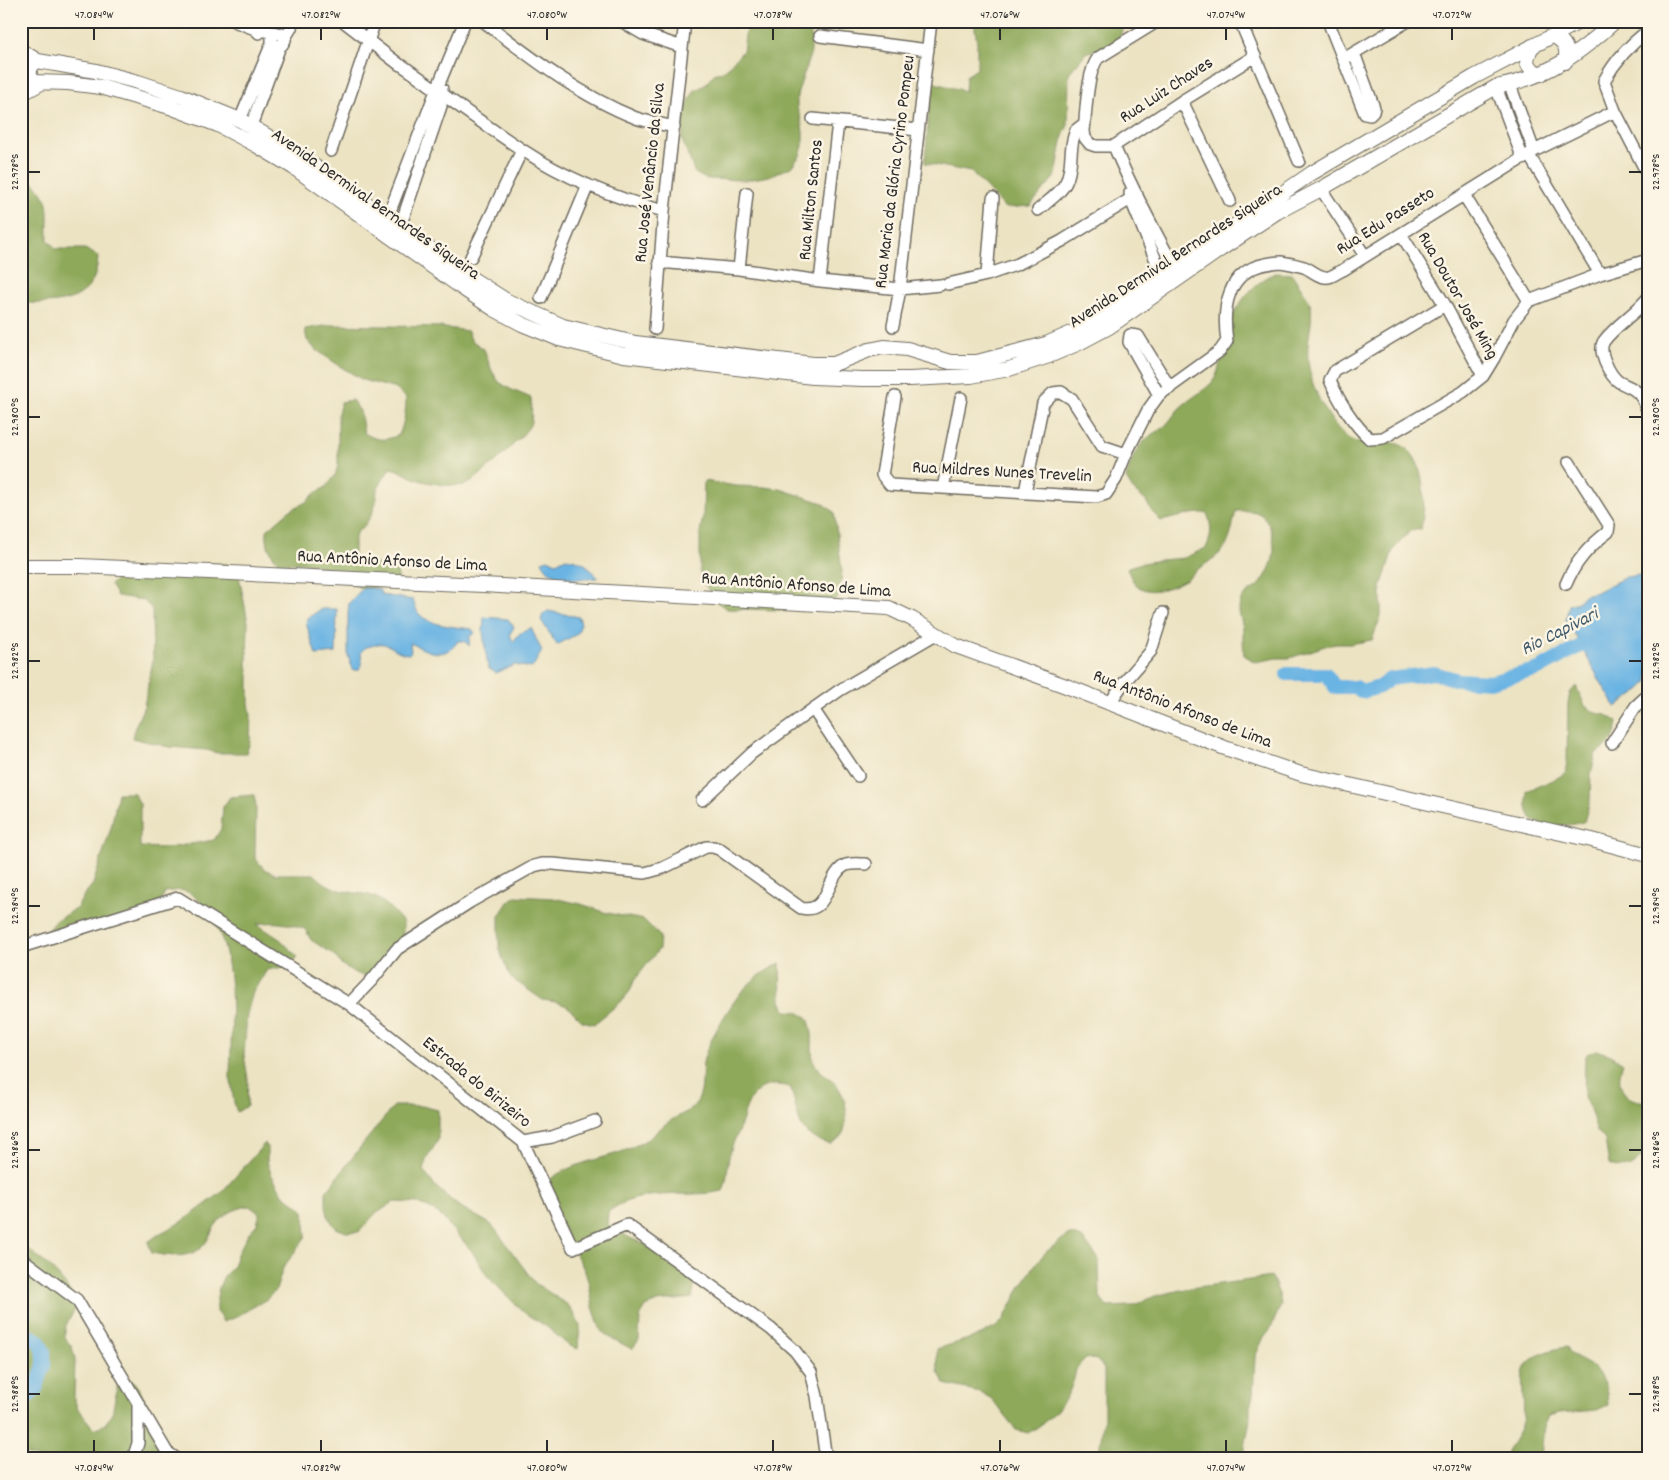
<svg xmlns="http://www.w3.org/2000/svg" width="1669" height="1480" font-family="Dekko,sans-serif">
	<style>
		.forest { fill: #8ea95a; stroke: #5c6a42 }
		.water { fill: #6ab4e3; stroke: #4a7087 }
		.lines { fill: none; stroke-linecap: round; stroke-linejoin: round }
		.river { stroke: #6ab4e3; stroke-width: 14 }
		.minor-casing { stroke: #6f6b60; stroke-width: 14 }
		.major-casing { stroke: #6f6b60; stroke-width: 16 }
		.minor { stroke: #fff; stroke-width: 11 }
		.major { stroke: #fff; stroke-width: 14 }
		.ticks { fill: none; stroke: #2b2b2b; stroke-width: 2 }
		.labels { text-anchor: middle; dominant-baseline: central; stroke-width: 5; stroke-linejoin: round; paint-order: stroke }
		.street-label { font-size: 18px; fill: #2b2b2b; stroke: #fcf5e5 }
		.water-label { font-size: 19px; font-style: italic; fill: #415b6b; stroke: #fcf5e5 }
		.neatline { fill: none; stroke: #2b2b2b; stroke-width: 2 }
		.ticks-label { font-size: 12px; text-anchor: middle; fill: #2b2b2b }
	</style>
	<rect width="100%" height="100%" fill="#fcf5e5"/>
	<filter id="ink" filterUnits="userSpaceOnUse"><feTurbulence type="fractalNoise" baseFrequency=".02" numOctaves="2"/><feDisplacementMap in="SourceGraphic" scale="10" xChannelSelector="R" yChannelSelector="G"/><feConvolveMatrix kernelMatrix="1 2 1 2 8 2 1 2 1" color-interpolation-filters="sRGB"/></filter>
	<filter id="wash" filterUnits="userSpaceOnUse"><feTurbulence type="fractalNoise" baseFrequency=".0096" numOctaves="4" result="noise"/><feDisplacementMap in="SourceGraphic" scale="20" xChannelSelector="R" yChannelSelector="G"/><feGaussianBlur stdDeviation="1.12" result="paint"/><feColorMatrix in="noise" values="0 0 0 0 0 0 0 0 0 0 0 0 0 0 0 0 0 1.4 0 .05"/><feComposite in="paint" operator="in"/></filter>
	<g filter="url(#wash)">
		<rect width="100%" height="100%" fill="#ece3c3"/>
		<path class="forest" d="M747,21H811V52L797,95V108L801,119L803,132V146L800,156L791,167L769,176L747,180L706,179L695,173L682,140L683,113L694,91L705,85L714,74L725,70L743,51Z
			M974,21H1124L1119,43L1086,53L1069,73L1068,125L1063,136L1056,175L1030,206L1005,208L971,172L925,163L931,82L965,91L966,76L977,69V43Z
			M24,175C54,198 47,206 48,240L56,249H85L98,256C97,302 62,304 25,303L21,302V176Z
			M1276,273L1292,274C1297,282 1309,298 1311,307C1313,319 1309,333 1308,345C1306,370 1315,395 1329,416C1335,425 1345,439 1356,442C1369,446 1385,440 1398,444C1427,453 1426,505 1421,529L1410,531L1393,550L1381,587V616L1372,640L1350,644H1336L1325,646L1290,658H1277L1255,662L1244,655C1243,646 1243,638 1243,629C1242,619 1237,614 1240,603C1243,593 1256,589 1262,582C1268,573 1274,561 1274,550C1274,538 1270,518 1258,513C1252,510 1243,511 1236,511C1233,522 1232,534 1227,544C1221,555 1208,562 1198,569C1194,572 1191,576 1187,579C1175,586 1152,596 1139,587C1133,583 1130,576 1127,568L1138,564L1160,560L1184,558L1206,548C1212,535 1212,526 1207,513C1191,512 1176,518 1161,521L1152,512L1146,501L1133,490L1126,479C1130,461 1137,444 1153,434C1157,431 1162,429 1166,425C1172,419 1176,410 1183,405C1191,398 1207,389 1213,381C1220,372 1221,355 1223,344C1229,315 1248,284 1276,273Z
			M331,325L440,327L468,331L471,340L484,349L492,371L499,382L510,389L531,398C531,406 533,418 530,425C527,434 474,483 465,485C451,487 424,483 411,477C403,473 400,470 390,468L377,490L376,503L372,514L365,525L356,533L354,544V557C368,563 383,565 397,571L399,582L388,586L360,588L327,568L306,563H279C269,552 266,545 267,530L289,511L306,502L315,493L326,487L335,476L338,465V413L341,402L352,400L360,411L364,433C378,441 384,441 399,435C404,423 406,412 406,398L396,389L363,380L341,367L315,349L307,340L305,329Z
			M704,481L736,486L764,487L780,489L823,503L834,512L842,571L839,597L828,604L782,610L727,609L717,602L710,591L702,582L700,571V532L703,516Z
			M214,564H227L238,571L248,622L247,665L249,676V703L251,716L250,742L246,753H217L207,750L169,747L132,738L135,727L144,706L153,660L152,609L143,600L117,596L110,585L119,576L127,574H159Z
			M1576,686L1585,706L1596,713L1607,715L1618,722C1615,740 1611,743 1596,753L1591,774L1590,801L1584,822C1569,825 1537,832 1529,814C1526,808 1527,798 1527,791L1553,780L1565,774L1567,761L1568,704L1570,693Z
			M118,793H134L140,804V847L168,848L214,840L221,829L223,807L230,797L254,795L256,806L255,858L264,869L275,874H314C324,884 335,890 349,892C358,894 364,893 373,896C385,901 394,912 403,922V948L376,974L365,976L355,973L342,965L333,954L311,940L305,929C288,923 274,921 257,924L281,940L298,957L289,966L267,970L253,992L247,1014L244,1055L248,1079L247,1106L237,1112C232,1100 233,1089 230,1077C231,1022 240,953 205,907C200,902 194,895 188,892C180,889 173,891 165,892L154,916L88,928L55,941L46,932L55,921L77,908L84,895L93,884L111,828Z
			M515,896L553,898L581,904L607,913L644,920L660,936L659,949L634,981L630,991L622,1001L594,1024L582,1021L567,1006L556,1002L543,1000L511,978L502,957L499,945V916L508,902Z
			M780,963L781,1001L786,1011L797,1012L807,1017C809,1020 810,1024 811,1028C814,1039 810,1050 814,1062C818,1071 826,1075 833,1081C843,1091 848,1106 846,1120C844,1134 843,1137 830,1144C793,1135 801,1116 790,1087C769,1081 755,1087 746,1108C745,1111 744,1116 743,1119C739,1132 732,1143 729,1156C727,1169 728,1178 723,1191C685,1199 641,1186 608,1212L607,1224L630,1238L652,1247L693,1275L694,1287L692,1298L657,1302L646,1307L640,1317L639,1340L632,1349L611,1338L601,1331L593,1307L589,1284L585,1271L568,1240L548,1193V1181C571,1162 602,1160 629,1149C636,1145 646,1141 652,1136C658,1131 663,1125 670,1121C677,1116 687,1113 693,1107C705,1094 701,1079 703,1063C706,1044 730,1005 743,990C753,979 767,970 780,963Z
			M1596,1050L1611,1055L1623,1063C1618,1076 1617,1091 1632,1099C1637,1101 1643,1101 1648,1103V1152C1632,1164 1630,1173 1609,1164L1605,1140L1597,1131L1590,1109L1584,1098L1585,1059L1587,1054Z
			M394,1106H422L438,1110V1140L426,1160L424,1172L436,1187L457,1205L492,1225L535,1283L568,1305L575,1316L580,1326L578,1349L568,1345L547,1327L526,1314L511,1300L488,1277L471,1250L438,1213L418,1203L394,1202L374,1215L359,1232H346L336,1228L328,1217L326,1204V1192L362,1145Z
			M265,1143L267,1147V1161L271,1174L284,1196L295,1203L304,1211L306,1236L283,1268L276,1290L267,1299L234,1318L223,1322L217,1311V1298L219,1287L224,1276L233,1267L237,1254L249,1233L257,1224L260,1213L249,1206C232,1209 220,1216 212,1231C209,1237 206,1244 201,1248C188,1259 167,1256 152,1253L148,1242L159,1234L183,1221L221,1193Z
			M1069,1234L1082,1238L1099,1259L1100,1298L1107,1307L1132,1306L1155,1296L1190,1288L1272,1277L1279,1294L1281,1305L1271,1328L1264,1337L1255,1357L1253,1395L1250,1407V1419L1243,1459H1098L1104,1418V1369L1097,1360L1086,1358C1073,1370 1077,1371 1072,1385C1065,1406 1046,1423 1028,1433L1016,1430L992,1399L980,1392L945,1384L938,1372L937,1349L981,1335L996,1327L1004,1319L1021,1286L1037,1262L1046,1252Z
			M21,1244C43,1260 68,1280 77,1306L65,1327V1338L72,1347L75,1359L74,1397L77,1408L94,1429L104,1425L112,1415L117,1387L124,1377L136,1383L152,1414L164,1459H39L21,1452Z
			M1567,1347C1570,1355 1580,1360 1588,1364C1602,1372 1608,1389 1608,1405L1597,1410L1559,1413L1548,1416C1541,1429 1544,1444 1540,1459H1503C1510,1446 1521,1431 1523,1417C1525,1402 1521,1388 1523,1374C1526,1355 1552,1349 1567,1347Z"/>
		<path class="water" d="M566,558C583,561 587,564 598,578C577,579 552,583 542,561L548,559L556,563Z
			M1648,568V682C1639,693 1627,698 1616,707L1599,679L1566,619L1569,605L1578,602L1584,595L1596,592L1626,577L1640,575Z
			M363,588L379,589L382,595L413,600C415,604 416,611 419,614C430,626 457,627 472,629L475,633L470,636L469,646L465,641H458C456,644 453,648 449,650C436,658 422,648 410,643L411,651L409,654C394,654 389,638 371,646C366,647 364,648 361,652L362,663L359,670H353L348,656V612L349,603Z
			M321,609H337L336,653L316,655L306,623L308,618Z
			M548,611L579,617L581,624L577,634L557,645L541,620L543,614Z
			M484,617L508,619L514,627L510,634L513,642L519,634L531,628L542,651L532,668L515,665L496,673L488,668L483,632Z"/>
		<g class="lines">
			<path class="river" d="M1287,674H1326L1335,687H1356L1362,692L1379,687L1390,679L1434,673L1458,680L1490,682L1539,669L1598,636
				M21,1332L38,1340L44,1352V1365L36,1390L21,1402"/>
		</g>
	</g>
	<g filter="url(#ink)">
		<g class="lines">
			<g class="minor-casing">
				<path id="minor" d="M234,21L255,29L259,33
					M343,21L400,65
					M483,21C531,58 580,96 636,118C648,122 662,124 674,127
					M621,21L643,34L682,47
					M1158,21L1098,58C1087,72 1086,112 1084,131L1085,138L1090,144L1096,146H1114L1182,101L1255,56
					M1240,21L1299,161
					M1328,21L1365,114L1370,115L1373,112L1374,108L1354,53
					M255,29L282,34L285,40L282,45L277,46L272,43V37L276,33
					M1648,31C1629,45 1615,61 1604,81L1615,111L1648,175
					M820,36L928,50
					M285,38L291,28L292,21
					M1347,57L1408,21
					M403,66C443,94 481,123 521,149C565,178 614,198 664,211
					M1510,85L1534,151
					M1496,87L1523,159
					M1182,101L1230,201
					M813,119L918,130
					M240,120L272,43
					M251,126L280,46
					M1114,146C1131,188 1153,227 1174,267
					M331,151L375,21
					M1529,155L1600,274
					M1321,189L1365,256
					M1130,193L1131,200L1162,275
					M1464,195L1529,301
					M1038,210C1047,202 1061,193 1066,182C1073,168 1069,150 1074,136L1076,130L1085,123
					M387,219L434,96L465,21
					M400,227L441,106L442,89
					M1401,234L1445,305L1483,376
					M471,257L522,150
					M659,262L739,269L820,281L900,289L940,285
					M739,269L747,193
					M987,275L993,198
					M820,281L838,122
					M948,284L987,275L1018,264L1062,241L1137,195
					M541,298L588,185
					M1648,298C1635,314 1616,325 1604,341C1597,351 1610,376 1619,382C1626,386 1633,387 1639,394C1643,398 1645,405 1648,411
					M1445,305L1335,371L1330,380C1338,400 1354,425 1370,439L1383,438L1463,392L1483,376L1494,358L1514,320L1529,301L1600,274L1648,260
					M893,326L900,289L931,21
					M655,329L664,211L685,21
					M1159,395L1129,342L1130,335L1138,336L1170,388
					M895,397L882,475L890,485L1096,497L1106,494L1116,479L1126,454L1148,410L1159,395L1220,351L1227,341C1222,308 1227,271 1266,264C1271,263 1276,262 1281,262C1288,263 1297,265 1304,267C1312,270 1320,279 1329,277C1333,276 1338,272 1343,270L1534,151L1615,111
					M943,488L961,398
					M1025,492L1043,403L1053,393L1061,392L1072,399L1102,446L1126,454
					M1566,584C1575,562 1589,546 1608,532L1609,525L1569,462
					M1110,703L1122,685L1151,651L1163,613
					M813,709L858,776
					M1612,743L1636,706L1648,695
					M702,800L752,753L813,709L840,690L936,634
					M21,947L178,898L349,1004L523,1142L573,1248L627,1225L771,1329L795,1351L811,1372L817,1396L826,1459
					M349,1004L371,981L397,949L470,902L534,866L542,864H553L645,873L663,868L706,847H713L719,849L801,908C830,915 826,874 846,865C853,863 859,864 866,864
					M523,1142L552,1137L595,1121
					M21,1258L77,1300L167,1452L177,1459
					M133,1459L138,1443V1405"/>
			</g>
			<g class="major-casing">
				<path id="major" d="M1581,21L1474,77L1312,173L1103,316L1074,332L1046,344L977,362H950L907,349L884,347L869,350L834,364H813L635,343L563,326L507,301L474,280L314,166L279,143L240,120L181,96L138,82L96,71L38,61L32,65C29,71 28,77 35,82L68,83L101,87L170,107L218,125L256,145L293,167L465,290L494,309L522,324L559,339L624,355L813,377L862,379H910L971,376L1009,369L1049,356L1079,343L1109,327L1221,249L1277,212L1321,189L1496,87C1546,78 1579,54 1615,21
					M1554,36C1566,43 1568,49 1565,62
					M1532,46C1525,61 1524,67 1541,74
					M21,51L38,61
					M21,94L41,83
					M21,566H80L483,585L889,608L912,619L956,646L1066,686L1225,748L1301,774L1592,840L1648,855"/>
			</g>
			<use href="#minor" class="minor"/>
			<use href="#major" class="major"/>
		</g>
	</g>
	<path class="ticks" d="M94,28V40M321,28V40M547,28V40M773,28V40M1000,28V40M1226,28V40M1452,28V40M28,172H40M1629,172H1642M28,417H40M1629,417H1642M28,661H40M1629,661H1642M28,906H40M1629,906H1642M28,1150H40M1629,1150H1642M28,1394H40M1629,1394H1642M94,1440V1452M321,1440V1452M547,1440V1452M773,1440V1452M1000,1440V1452M1226,1440V1452M1452,1440V1452"/>
	<g class="labels">
		<g class="street-label">
			<text transform="translate(1167 91) rotate(-33)">Rua Luiz Chaves</text>
			<text transform="translate(896 172) rotate(-83)">Rua Maria da Glória Cyrino Pompeu</text>
			<text transform="translate(651 173) rotate(-84)">Rua José Venâncio da Silva</text>
			<text transform="translate(812 200) rotate(-84)">Rua Milton Santos</text>
			<text transform="translate(375 205) rotate(35)">Avenida Dermival Bernardes Siqueira</text>
			<text transform="translate(1386 222) rotate(-32)">Rua Edu Passeto</text>
			<text transform="translate(1176 257) rotate(-33)">Avenida Dermival Bernardes Siqueira</text>
			<text transform="translate(1457 296) rotate(60)">Rua Doutor José Ming</text>
			<text transform="translate(1002 473) rotate(3)">Rua Mildres Nunes Trevelin</text>
			<text transform="translate(392 562) rotate(3)">Rua Antônio Afonso de Lima</text>
			<text transform="translate(796 586) rotate(4)">Rua Antônio Afonso de Lima</text>
			<text transform="translate(1182 710) rotate(21)">Rua Antônio Afonso de Lima</text>
			<text transform="translate(476 1083) rotate(39)">Estrada do Birizeiro</text>
		</g>
		<g class="water-label">
			<text transform="translate(1560 633) rotate(-27)">Rio Capivari</text>
		</g>
	</g>
	<rect width="1669" height="1480" fill="none" stroke="#fcf5e5" stroke-width="55"/>
	<rect x="28" y="28" width="1614" height="1424" class="neatline"/>
	<g class="ticks-label">
		<text x="94" y="18">47.084°W</text>
		<text x="321" y="18">47.082°W</text>
		<text x="547" y="18">47.080°W</text>
		<text x="773" y="18">47.078°W</text>
		<text x="1000" y="18">47.076°W</text>
		<text x="1226" y="18">47.074°W</text>
		<text x="1452" y="18">47.072°W</text>
		<text transform="translate(14 172) rotate(-90)" y="4">22.978°S</text>
		<text transform="translate(1655 172) rotate(-90)" y="4">22.978°S</text>
		<text transform="translate(14 417) rotate(-90)" y="4">22.980°S</text>
		<text transform="translate(1655 417) rotate(-90)" y="4">22.980°S</text>
		<text transform="translate(14 661) rotate(-90)" y="4">22.982°S</text>
		<text transform="translate(1655 661) rotate(-90)" y="4">22.982°S</text>
		<text transform="translate(14 906) rotate(-90)" y="4">22.984°S</text>
		<text transform="translate(1655 906) rotate(-90)" y="4">22.984°S</text>
		<text transform="translate(14 1150) rotate(-90)" y="4">22.986°S</text>
		<text transform="translate(1655 1150) rotate(-90)" y="4">22.986°S</text>
		<text transform="translate(14 1394) rotate(-90)" y="4">22.988°S</text>
		<text transform="translate(1655 1394) rotate(-90)" y="4">22.988°S</text>
		<text x="94" y="1471">47.084°W</text>
		<text x="321" y="1471">47.082°W</text>
		<text x="547" y="1471">47.080°W</text>
		<text x="773" y="1471">47.078°W</text>
		<text x="1000" y="1471">47.076°W</text>
		<text x="1226" y="1471">47.074°W</text>
		<text x="1452" y="1471">47.072°W</text>
	</g>
</svg>
